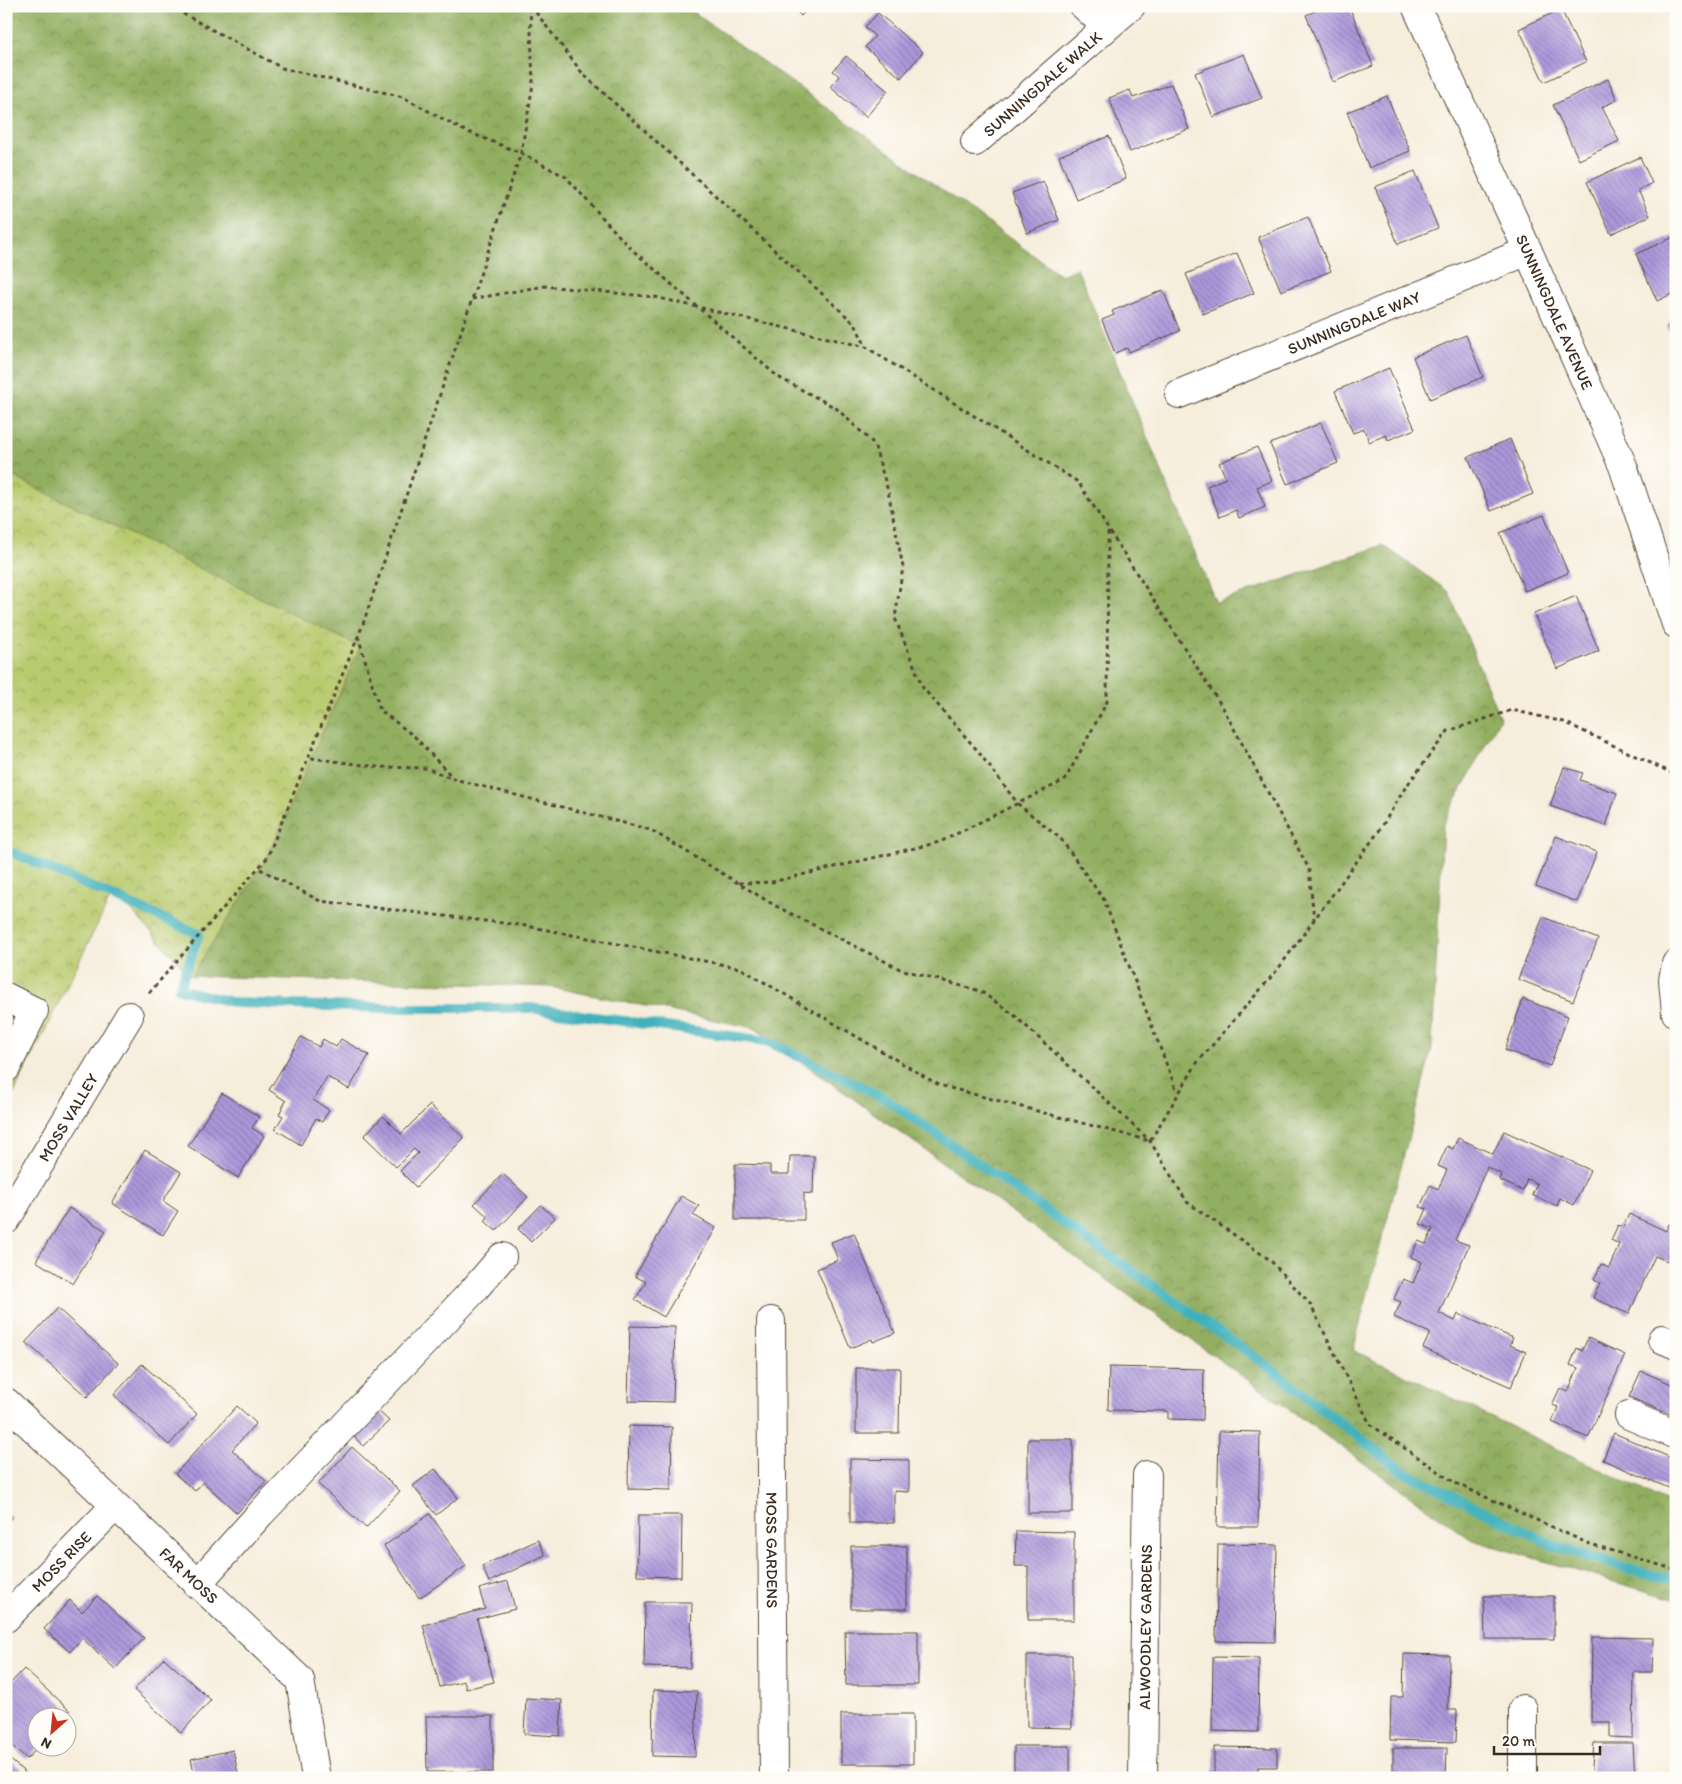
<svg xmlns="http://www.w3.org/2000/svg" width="1682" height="1784" font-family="Itim,sans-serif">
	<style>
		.forest { fill: url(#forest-crowns); stroke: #666c40 }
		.park { fill: url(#park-crowns); stroke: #7a7a46 }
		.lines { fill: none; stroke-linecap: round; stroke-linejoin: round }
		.stream { stroke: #41b1bb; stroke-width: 10 }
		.building { fill: url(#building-back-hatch) }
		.minor-casing { stroke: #57473a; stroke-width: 30 }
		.path { stroke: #57473a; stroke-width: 3; stroke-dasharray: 4 4; stroke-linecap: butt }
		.minor { stroke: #fff; stroke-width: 28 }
		.labels { text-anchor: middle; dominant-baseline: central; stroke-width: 4.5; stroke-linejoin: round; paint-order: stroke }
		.street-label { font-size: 16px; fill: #3b2a1e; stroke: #fdfcf7 }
	</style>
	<defs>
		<pattern id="forest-crowns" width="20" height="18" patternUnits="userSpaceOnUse" patternTransform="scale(1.25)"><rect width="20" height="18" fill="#92ae61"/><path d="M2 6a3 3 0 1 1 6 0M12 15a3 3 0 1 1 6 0" fill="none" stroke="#788e4f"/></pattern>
		<pattern id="park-crowns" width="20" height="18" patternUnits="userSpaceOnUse" patternTransform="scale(1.25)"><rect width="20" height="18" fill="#b9ca6e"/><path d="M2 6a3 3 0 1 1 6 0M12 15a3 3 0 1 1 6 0" fill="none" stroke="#98a45a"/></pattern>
		<pattern id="building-back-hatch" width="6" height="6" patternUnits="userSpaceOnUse" patternTransform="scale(1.25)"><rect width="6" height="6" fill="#ab98db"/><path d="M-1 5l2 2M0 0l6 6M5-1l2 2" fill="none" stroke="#8c7cb1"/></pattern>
	</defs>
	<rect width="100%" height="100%" fill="#fdfcf7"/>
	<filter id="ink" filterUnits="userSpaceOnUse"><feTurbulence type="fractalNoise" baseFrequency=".02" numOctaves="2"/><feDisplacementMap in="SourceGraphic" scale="10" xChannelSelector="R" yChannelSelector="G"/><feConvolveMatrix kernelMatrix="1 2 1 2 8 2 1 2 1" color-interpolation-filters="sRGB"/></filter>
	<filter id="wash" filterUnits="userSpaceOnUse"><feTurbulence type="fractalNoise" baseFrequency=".0096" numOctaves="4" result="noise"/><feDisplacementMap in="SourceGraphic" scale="20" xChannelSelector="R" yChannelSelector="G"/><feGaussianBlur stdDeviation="1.12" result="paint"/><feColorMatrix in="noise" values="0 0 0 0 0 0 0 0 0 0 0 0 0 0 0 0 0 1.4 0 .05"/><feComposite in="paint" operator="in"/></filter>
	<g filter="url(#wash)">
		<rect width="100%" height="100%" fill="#f6eddb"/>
		<path class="forest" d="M6,6H685L1061,275L1077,268L1216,603L1383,545L1449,592L1500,718L1443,824L1432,1048L1353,1350L1676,1506V1600L1472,1540L754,1028L551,987L191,976L267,858L360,647L6,473Z"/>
		<path class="park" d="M6,473L360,647L267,858L191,976L114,891L6,1109Z"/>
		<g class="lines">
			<path class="stream" d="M6,850L199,934L179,989L236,1003L389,1008H530L767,1041L886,1099L1266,1365L1402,1471L1557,1547L1649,1575L1676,1578"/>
		</g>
		<g id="blocks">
			<path class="building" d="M791,6H810L801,16Z
				M1319,6H1349L1373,66L1333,82L1306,15L1320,9Z
				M1561,9L1586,62L1544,82L1519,29Z
				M878,13L923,52L901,78L865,47L875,36L865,27Z
				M1244,54L1262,98L1213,117L1195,73Z
				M846,56L888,91L866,117L830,87L839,76L833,71Z
				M1608,79L1617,100L1602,107L1619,141L1579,160L1553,105Z
				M1171,84L1189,129L1130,152L1109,98L1130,90L1133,98Z
				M1387,96L1410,151L1369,168L1347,112Z
				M1109,136L1126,179L1076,199L1059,156Z
				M1640,157L1652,183L1638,190L1650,216L1611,234L1587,182Z
				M1415,171L1438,228L1398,244L1375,187Z
				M1043,181L1059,220L1027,233L1012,193Z
				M1308,217L1331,271L1281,291L1258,237Z
				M1676,236V292L1657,301L1636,254Z
				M1237,253L1254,293L1203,314L1186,274Z
				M1163,290L1180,331L1129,352L1127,348L1115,353L1102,320L1114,315L1112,311Z
				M1676,322V346L1667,326Z
				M1466,335L1483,377L1430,399L1413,357Z
				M1389,368L1415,429L1388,440L1386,435L1369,442L1364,429L1353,433L1335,391Z
				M1321,423L1338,463L1287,484L1270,444Z
				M1510,439L1533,494L1491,511L1468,457Z
				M1257,447L1272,481L1257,487L1265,507L1239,518L1236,510L1220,517L1207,486L1226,478L1219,463Z
				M1544,515L1568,573L1525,591L1500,533Z
				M1576,596L1599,651L1557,669L1534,614Z
				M1564,767L1583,773L1580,780L1617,793L1606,826L1550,806Z
				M1556,836L1597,852L1577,902L1536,886Z
				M1543,917L1598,939L1573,1001L1518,979Z
				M1523,999L1568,1016L1550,1066L1505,1050Z
				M301,1037L319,1047L323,1039L336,1047L341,1039L369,1055L349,1089L327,1077L313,1100L329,1110L322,1122L316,1118L301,1145L275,1129L283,1116L279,1114L286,1101L269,1090Z
				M222,1093L259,1117L252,1128L264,1136L238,1178L188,1146Z
				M430,1105L464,1138L416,1187L400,1171L418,1153L414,1149L396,1167L364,1136L383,1116L401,1134Z
				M1504,1131L1590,1170L1574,1205L1560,1198L1557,1206L1532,1195L1537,1184L1527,1179L1523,1191L1499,1180L1501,1174L1487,1167L1455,1240L1469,1245L1439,1313L1455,1321L1458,1314L1513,1338L1510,1345L1526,1352L1511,1387L1423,1348L1430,1333L1394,1317L1401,1302L1394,1299L1403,1279L1413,1283L1422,1262L1411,1257L1418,1241L1426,1244L1433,1229L1420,1224L1427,1209L1420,1207L1430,1185L1438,1189L1447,1170L1438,1166L1447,1146L1453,1149L1458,1138L1493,1154Z
				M145,1150L181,1172L163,1201L178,1211L163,1235L112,1203Z
				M790,1156H814L813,1194L804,1193V1220H735V1164L770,1165V1174H789Z
				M503,1174L528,1197L496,1231L485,1221L488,1217L474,1204Z
				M681,1196L699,1206L693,1215L716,1228L664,1317L635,1300L646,1282L635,1276Z
				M541,1205L555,1218L531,1242L518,1229Z
				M69,1208L106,1231L73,1284L36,1261Z
				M1629,1214L1666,1231L1669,1224L1676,1227V1265L1655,1256L1629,1314L1593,1298L1600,1283L1594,1280L1601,1264L1609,1268L1619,1244L1611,1240L1618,1225L1623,1227Z
				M854,1233L895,1333L873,1342L872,1339L850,1348L817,1269L838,1260L831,1242Z
				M57,1308L118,1363L87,1397L26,1342Z
				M630,1326L675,1327L673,1402L628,1401Z
				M1588,1338L1625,1355L1588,1438L1552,1422L1558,1407L1552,1405L1560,1388L1568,1392L1578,1368L1570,1365L1577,1348L1582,1351Z
				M142,1364L197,1414L169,1445L114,1395Z
				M1109,1367L1204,1369L1203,1420L1168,1419V1411L1108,1410Z
				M856,1368H900L899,1433H856Z
				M1641,1371L1676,1386V1417L1629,1397Z
				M237,1406L256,1423L232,1450L266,1481L237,1513L203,1482L195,1491L175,1474Z
				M376,1409L389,1421L363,1446L351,1433Z
				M629,1426L672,1427L671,1490L628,1489Z
				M1219,1431L1260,1432L1258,1527H1217Z
				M1614,1433L1676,1460V1491L1603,1460Z
				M1028,1439H1073V1513H1028Z
				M352,1447L400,1491L366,1528L318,1484Z
				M850,1459L909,1460V1492L894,1491V1523H850Z
				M435,1469L458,1498L436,1515L413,1486Z
				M6,1513L12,1518L6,1523Z
				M430,1514L466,1566L419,1598L384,1546Z
				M638,1515H682L681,1577L637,1576Z
				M1016,1531L1074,1532V1620H1028V1566H1015Z
				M538,1540L545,1555L489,1582L482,1566Z
				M1218,1544L1277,1545L1275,1642L1216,1641Z
				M851,1546H907V1609H851Z
				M508,1581L515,1609L477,1619L494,1682L466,1689L464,1681L440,1687L423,1625L485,1609L479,1589Z
				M97,1596L144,1638L115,1669L82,1638L70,1652L44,1629L70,1600L82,1612Z
				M1484,1596H1554V1639H1485Z
				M645,1602H692L690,1668L644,1667Z
				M845,1631H918V1685H846Z
				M1592,1637L1653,1638L1652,1672H1634L1633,1738L1610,1737V1722H1591Z
				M1404,1654L1449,1655L1448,1710H1457L1456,1742L1390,1740L1391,1697H1403Z
				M1027,1655H1072V1728L1027,1727Z
				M1213,1657L1259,1658L1258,1732L1212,1731Z
				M164,1658L211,1700L181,1733L134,1690Z
				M24,1669L70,1711L65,1716H38V1747L27,1759L6,1740V1688Z
				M653,1690L697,1691L695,1757L652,1756Z
				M526,1698L562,1700L560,1736L524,1734Z
				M841,1714H913V1764H841Z
				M426,1716H493V1772H427Z
				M1594,1743H1633L1635,1778H1591Z
				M1014,1746H1070V1778H1014Z
				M1214,1747L1277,1748V1767H1258L1257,1778H1214Z
				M1393,1748H1447L1446,1778H1393Z
				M233,1750L239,1778H195L191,1759Z
				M6,1756L29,1776L28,1778H6Z"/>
		</g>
	</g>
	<g filter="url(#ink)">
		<use href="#blocks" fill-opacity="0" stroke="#57473a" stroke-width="1"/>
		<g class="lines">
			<g class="minor-casing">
				<g id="minor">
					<path d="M1084,6L1106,26"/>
					<path id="s1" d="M1416,6L1528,251L1623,466L1676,624"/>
					<path id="s2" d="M975,142L1131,6"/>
					<path id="s3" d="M1179,394L1528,251"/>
					<path d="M1676,964L1673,980L1676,1013"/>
					<path d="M6,997L34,1011L6,1068"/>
					<path id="s4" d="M6,1220L129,1016"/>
					<path id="s5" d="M771,1321L774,1778"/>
					<path d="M1662,1339L1676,1345"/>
					<path id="s6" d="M6,1402L300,1680L316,1778"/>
					<path d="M1629,1415L1676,1435"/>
					<path d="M197,1584L261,1513L472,1292L502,1257"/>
					<path id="s7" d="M6,1618L115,1506"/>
					<path id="s8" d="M1143,1778L1147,1475"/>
					<path d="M1523,1778V1709"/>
				</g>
			</g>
			<path class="path" d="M169,6L282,68L403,97L463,130L521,153L566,177L629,247L778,377L836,408L874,444L888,491L903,567L895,618L923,688L977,750L1018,804L1061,839L1104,900L1177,1092
				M531,6L583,74L855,324L866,347
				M472,299L544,286L655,297L866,347L1078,482L1223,708L1309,869L1314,920
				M358,636L380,710L415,737L454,779L651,830L774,905L900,969L980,991L1013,1014L1150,1141L1187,1202L1270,1260L1310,1304L1370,1424L1455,1483L1587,1543L1676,1570
				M311,758L378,767L426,768L451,778
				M260,869L320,901L527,926L740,968L939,1085L1150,1141L1197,1063L1278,969L1379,831L1405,788L1448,731L1512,710L1564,722L1676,775
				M739,883L772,882L940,842L1065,780L1107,702L1108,530
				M149,993L267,858L362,627L521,153L533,84L530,6"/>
			<use href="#minor" class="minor"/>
		</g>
	</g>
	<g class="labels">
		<g class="street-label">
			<text stroke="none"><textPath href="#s2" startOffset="89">SUNNINGDALE WALK</textPath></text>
			<text stroke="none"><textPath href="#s1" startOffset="336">SUNNINGDALE AVENUE</textPath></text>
			<text stroke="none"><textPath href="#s3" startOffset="189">SUNNINGDALE WAY</textPath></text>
			<text stroke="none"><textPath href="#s4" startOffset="120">MOSS VALLEY</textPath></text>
			<text stroke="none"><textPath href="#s5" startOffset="229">MOSS GARDENS</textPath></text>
			<text stroke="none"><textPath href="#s7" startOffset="79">MOSS RISE</textPath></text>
			<text stroke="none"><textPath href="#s6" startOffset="252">FAR MOSS</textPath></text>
			<text stroke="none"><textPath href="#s8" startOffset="151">ALWOODLEY GARDENS</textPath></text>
		</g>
	</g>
	<rect width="1682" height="1784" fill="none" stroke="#fdfcf7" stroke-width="25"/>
	<g transform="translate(52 1732) rotate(207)"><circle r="24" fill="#fdfcf7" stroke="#afa8a0"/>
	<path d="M0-4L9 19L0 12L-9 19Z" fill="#c8321e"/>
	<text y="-8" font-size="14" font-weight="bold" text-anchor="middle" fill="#3b2a1e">N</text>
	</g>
	<path d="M1494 1746v8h106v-8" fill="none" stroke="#3b2a1e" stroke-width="2.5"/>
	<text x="1502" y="1746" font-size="15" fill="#3b2a1e" stroke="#fdfcf7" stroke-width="4" paint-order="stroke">20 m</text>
</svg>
